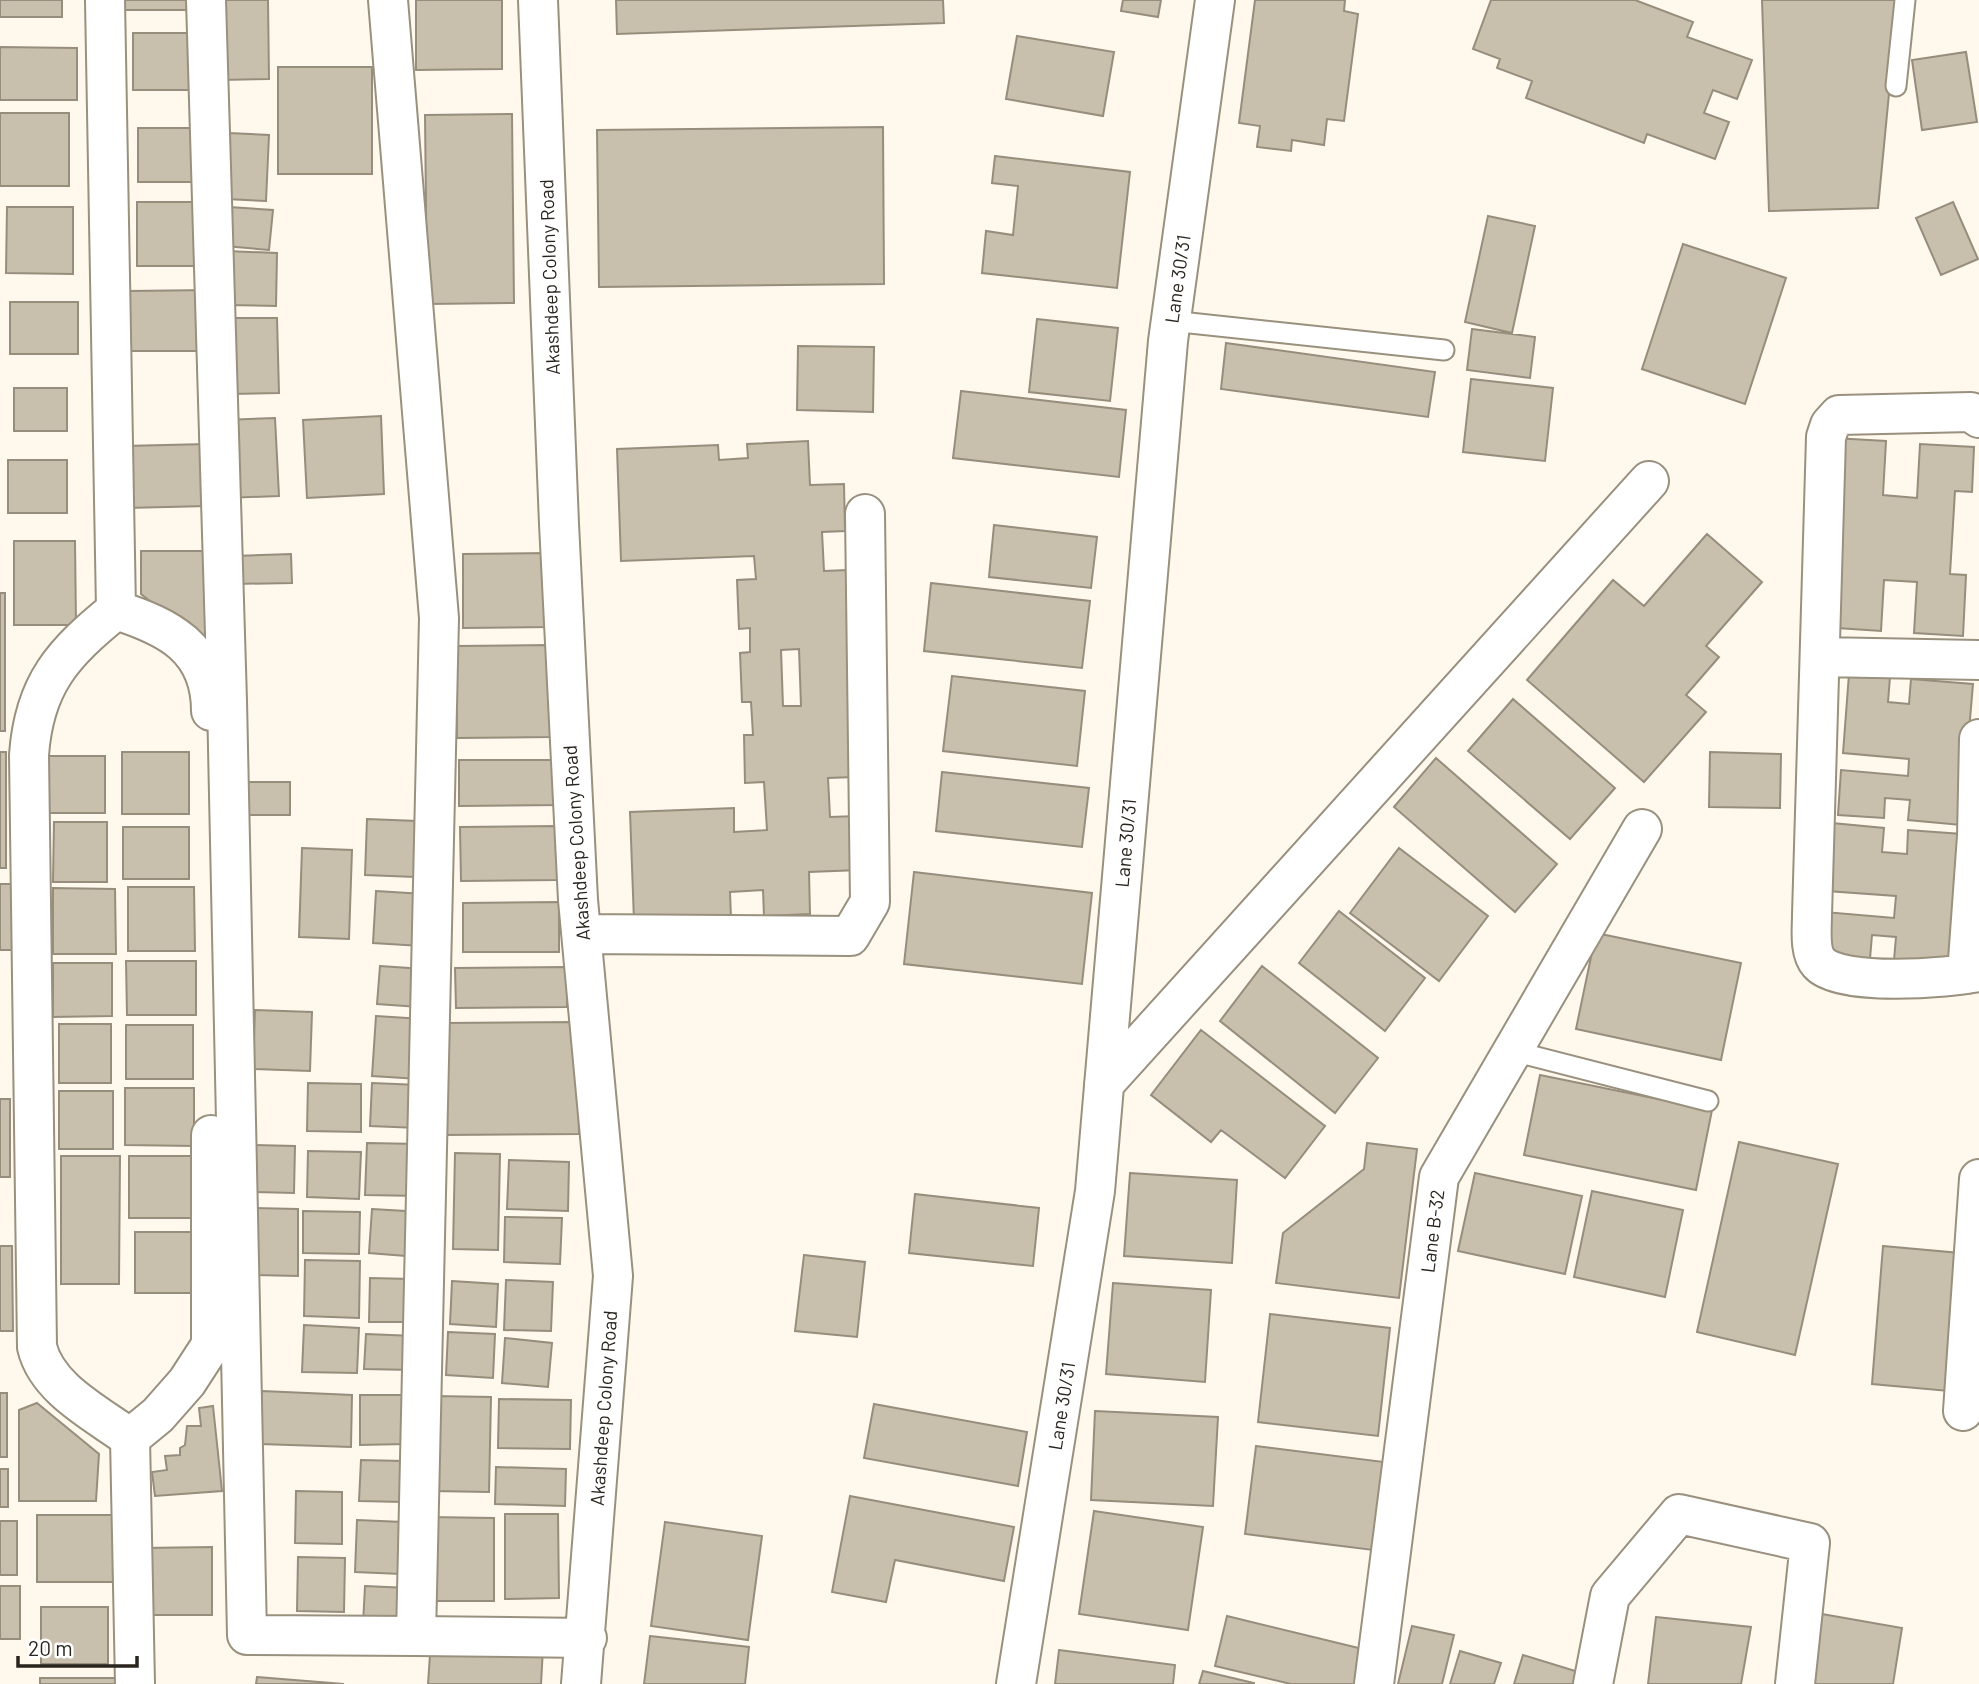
<svg xmlns="http://www.w3.org/2000/svg" width="1979" height="1684" font-family="Barlow,sans-serif">
	<style>
		.building { fill: #c9bfad; stroke: #978d7c; stroke-width: 2; fill-rule: evenodd }
		.lines { fill: none; stroke-linecap: round; stroke-linejoin: round }
		.service-casing { stroke: #99907e; stroke-width: 23 }
		.minor-casing { stroke: #99907e; stroke-width: 42 }
		.service { stroke: #fff; stroke-width: 19 }
		.minor { stroke: #fff; stroke-width: 38 }
		.labels { text-anchor: middle; dominant-baseline: central; stroke-width: 7; stroke-linejoin: round; paint-order: stroke }
		.street-label { font-size: 19px; fill: #29251e; stroke: #fff }
	</style>
	<rect width="100%" height="100%" fill="#fff8ed"/>
	<path class="building" d="M0,0H62V17H0Z
		M124,0H188V10H124Z
		M218,0H268L269,79L220,80Z
		M416,0H502V69L416,70Z
		M616,0H943L944,23L617,34Z
		M1123,0H1161L1158,17L1121,11Z
		M1255,0H1345L1344,11L1358,14L1344,121L1327,119L1324,145L1292,140L1291,151L1257,147L1260,126L1239,123Z
		M1491,0H1635L1693,22L1687,37L1752,60L1737,99L1713,90L1704,113L1729,122L1715,159L1647,134L1644,143L1526,98L1532,81L1497,68L1500,59L1473,49Z
		M1762,0H1898L1878,208L1769,211Z
		M133,33H192V90H133Z
		M1017,36L1114,52L1103,116L1006,99Z
		M0,47L77,48V100H0Z
		M1966,52L1977,122L1922,130L1912,60Z
		M278,67H372V174H278Z
		M0,113H69V186H0Z
		M512,114L514,303L427,304L425,115Z
		M883,127L884,284L599,287L597,130Z
		M138,128H199L198,182H138Z
		M228,133L269,135L266,201L226,199Z
		M995,156L1130,172L1117,288L982,273L986,231L1013,235L1018,186L992,183Z
		M137,202H204L203,266H137Z
		M1953,202L1978,259L1941,275L1916,218Z
		M7,207H73V274L6,273Z
		M229,207L273,210L269,250L225,246Z
		M1488,216L1535,226L1512,333L1465,322Z
		M1683,244L1786,278L1745,404L1642,369Z
		M226,251L277,253L276,306L224,305Z
		M210,290V351H129V291Z
		M10,302H78V354H10Z
		M229,318H277L279,393L230,394Z
		M1037,319L1118,328L1110,401L1029,392Z
		M1472,329L1535,337L1530,378L1467,370Z
		M1226,343L1435,372L1428,417L1221,389Z
		M798,346L874,347L873,412L797,410Z
		M1471,379L1553,388L1545,461L1463,452Z
		M14,388H67V431H14Z
		M961,391L1126,410L1119,477L953,458Z
		M381,416L384,494L307,498L303,420Z
		M275,418L279,496L226,498L222,420Z
		M1833,438L1886,441L1883,495L1917,498L1920,444L1974,447L1972,492L1955,491L1950,574L1966,575L1963,636L1914,633L1917,582L1884,580L1881,631L1837,628Z
		M808,441L810,485L844,484L845,531L822,532L824,571L847,570L855,777L828,778L830,817L857,816L859,870L809,872L810,914L764,916L763,890L730,892L731,918L634,921L630,812L734,808V832L767,830L764,782L745,783L744,735H753L751,702H742L740,653L750,652V628L739,629L737,580L756,579L754,556L621,561L617,449L718,445L719,460L748,458L747,444ZM799,649L801,706H783L781,650Z
		M207,444L208,506L126,508L124,446Z
		M8,460H67V513H8Z
		M994,525L1097,537L1091,588L989,577Z
		M1707,534L1762,582L1706,646L1719,657L1686,695L1706,712L1644,782L1527,680L1613,580L1644,606Z
		M14,541H75L76,625H14Z
		M141,551H207L208,635L194,636L141,594Z
		M548,553L549,627L463,628V554Z
		M291,554L292,583L234,584L233,556Z
		M931,583L1090,601L1082,668L924,651Z
		M0,593H5V731H0Z
		M551,645L552,737L457,738L456,646Z
		M1849,674L1890,677L1888,702L1909,704L1911,679L1973,684L1961,825L1908,820L1910,800L1885,798L1884,818L1838,815L1841,770L1908,776L1909,759L1843,753Z
		M952,676L1085,691L1077,766L943,751Z
		M1513,699L1615,788L1570,839L1468,751Z
		M0,752H6V868H0Z
		M122,752H189V814H122Z
		M1710,752L1781,754L1780,808L1709,807Z
		M49,756H105V813H49Z
		M1436,758L1557,864L1515,912L1394,807Z
		M459,760H560L561,805L459,806Z
		M942,772L1089,788L1082,847L936,831Z
		M237,782H290V815H238Z
		M367,819L417,821L415,877L365,875Z
		M54,822H107V882H53Z
		M1832,823L1884,828L1882,852L1907,854L1908,830L1962,834L1951,965L1894,960L1896,937L1872,935L1870,959L1821,954L1825,912L1894,918L1896,896L1827,891Z
		M557,826V880L461,881L460,827Z
		M123,827H189V879H123Z
		M302,848L352,850L349,939L299,937Z
		M1399,848L1488,916L1439,981L1350,913Z
		M914,872L1092,893L1082,984L904,964Z
		M0,884H13V950H0Z
		M128,887H194L195,951H128Z
		M53,888L115,889L116,954H53Z
		M376,891L424,894L421,946L373,943Z
		M559,902V952H463V903Z
		M1339,911L1425,978L1385,1031L1299,963Z
		M1596,933L1741,963L1721,1060L1576,1029Z
		M126,961H196V1015H127Z
		M53,963H112V1016L53,1017Z
		M380,966L423,969L419,1007L377,1004Z
		M1262,966L1378,1058L1335,1113L1220,1021Z
		M567,967V1007L456,1008L455,968Z
		M255,1010L312,1012L310,1071L253,1069Z
		M376,1016L423,1019L419,1079L372,1076Z
		M577,1022L579,1134L444,1135L443,1023Z
		M59,1024H111V1083H59Z
		M126,1025H193V1079H126Z
		M1201,1030L1325,1126L1285,1178L1221,1130L1211,1142L1151,1095Z
		M1540,1075L1712,1110L1696,1190L1524,1155Z
		M308,1083L361,1084V1132L307,1131Z
		M372,1083L419,1085L418,1128L370,1126Z
		M125,1088H194V1146L125,1145Z
		M59,1091H113V1149H59Z
		M0,1099H10V1177H0Z
		M1739,1142L1838,1164L1795,1355L1697,1332Z
		M367,1143L420,1144L419,1196L365,1195Z
		M1367,1143L1417,1149L1399,1298L1276,1283L1283,1233L1364,1169Z
		M250,1145L295,1146L294,1193L249,1192Z
		M308,1151L361,1152L359,1199L307,1197Z
		M455,1153L500,1154L498,1250L453,1249Z
		M61,1156H120L119,1284H61Z
		M129,1156H195V1218H129Z
		M509,1160L569,1162L568,1211L507,1209Z
		M1130,1173L1237,1180L1232,1263L1124,1256Z
		M1475,1173L1582,1196L1565,1274L1458,1251Z
		M1592,1191L1683,1210L1665,1297L1574,1277Z
		M915,1194L1039,1208L1033,1266L909,1253Z
		M248,1208L298,1209V1276L248,1275Z
		M372,1209L422,1212L418,1257L369,1253Z
		M303,1211L360,1212L359,1254L303,1253Z
		M505,1217L562,1218L560,1264L504,1262Z
		M135,1232H191V1293H135Z
		M0,1246H12L13,1331H0Z
		M1883,1246L1971,1254L1960,1392L1872,1384Z
		M804,1255L865,1262L857,1337L795,1331Z
		M305,1260L360,1261L359,1318L304,1316Z
		M370,1278L410,1279L409,1322H369Z
		M506,1280L553,1282L551,1331L504,1330Z
		M452,1281L498,1284L496,1327L450,1324Z
		M1113,1283L1211,1290L1205,1382L1106,1374Z
		M1270,1314L1390,1328L1378,1436L1258,1422Z
		M304,1325L359,1328L357,1373L302,1372Z
		M448,1332L495,1334L493,1378L446,1375Z
		M366,1334L414,1336L413,1370L364,1369Z
		M505,1338L552,1343L548,1387L502,1383Z
		M262,1391L352,1395L351,1447L260,1444Z
		M0,1393H7V1457H0Z
		M360,1395H405V1444L360,1445Z
		M434,1396L491,1397L489,1492L432,1491Z
		M499,1399L571,1400L570,1449L498,1448Z
		M37,1403L99,1454L96,1501H19V1410Z
		M874,1404L1027,1432L1018,1486L864,1458Z
		M213,1406L222,1491L155,1496L152,1472L167,1470L165,1456L180,1455V1448L185,1445L187,1426H201L199,1408Z
		M1095,1411L1218,1417L1213,1506L1091,1500Z
		M1256,1446L1384,1462L1373,1550L1245,1534Z
		M361,1460L403,1461V1502L359,1501Z
		M496,1467L566,1469L565,1506L495,1504Z
		M0,1469H8V1507H0Z
		M296,1491L342,1492V1544L295,1543Z
		M850,1496L1014,1527L1004,1581L895,1560L886,1602L832,1592Z
		M1094,1511L1203,1527L1188,1630L1079,1614Z
		M505,1514H558L559,1598L505,1599Z
		M37,1515H113V1582H37Z
		M428,1517L494,1518V1601H428Z
		M357,1520L403,1522L401,1574L355,1572Z
		M0,1521H17V1575H0Z
		M665,1522L762,1536L748,1640L651,1626Z
		M212,1547V1615H142V1548Z
		M298,1557L345,1558L344,1612L297,1611Z
		M0,1586H20V1639H0Z
		M365,1586L408,1588L406,1627L363,1624Z
		M41,1607H108V1664H41Z
		M1822,1614L1902,1628L1893,1684H1810Z
		M1227,1616L1371,1651L1363,1684H1291L1215,1666Z
		M1656,1617L1751,1627L1741,1684H1648Z
		M1412,1626L1454,1635L1442,1684H1398Z
		M650,1636L749,1647L745,1684H644Z
		M431,1640L543,1648L541,1684H428Z
		M1059,1650L1175,1665L1173,1684H1055Z
		M1460,1651L1501,1663L1494,1684H1450Z
		M1523,1655L1588,1675L1585,1684H1514Z
		M1203,1671L1254,1683V1684H1199Z
		M257,1677L344,1684H256Z
		M40,1678H117V1684H40Z"/>
	<g class="lines">
		<g class="service-casing">
			<path id="service" d="M1896,86L1905,0
				M1171,321L1444,350
				M1513,1051L1708,1101"/>
		</g>
		<g class="minor-casing">
			<path id="minor" d="M105,0L116,610
				M206,0L227,701L247,1635L416,1636L439,618L388,0
				M538,0L559,524L578,900L613,1276L581,1684
				M1979,418L1971,412L1839,415L1830,425L1826,437L1812,915C1812,929 1809,952 1819,963C1840,987 1949,978 1979,972
				M116,610C63,653 34,684 29,755L37,1347C47,1389 96,1413 130,1438L135,1684
				M116,610C169,627 211,648 211,711
				M1821,657L1979,660
				M582,934L850,936L870,902L865,514
				M1967,974L1977,836L1979,739
				M1104,1084L1649,481
				M1963,1411L1979,1179
				M130,1438L158,1415L187,1382L211,1345V1135
				M416,1636L587,1638
				M1016,1684L1095,1191L1168,341L1215,0
				M1374,1684L1439,1177L1642,829
				M1593,1684L1610,1596L1679,1514L1810,1543L1795,1684"/>
		</g>
		<use href="#service" class="service"/>
		<use href="#minor" class="minor"/>
	</g>
	<g class="labels">
		<g class="street-label">
			<text transform="translate(549 277) rotate(-92)">Akashdeep Colony Road</text>
			<text transform="translate(1177 279) rotate(-82)">Lane 30/31</text>
			<text transform="translate(576 843) rotate(-94)">Akashdeep Colony Road</text>
			<text transform="translate(1125 843) rotate(-85)">Lane 30/31</text>
			<text transform="translate(1432 1231) rotate(-83)">Lane B-32</text>
			<text transform="translate(1061 1406) rotate(-81)">Lane 30/31</text>
			<text transform="translate(603 1408) rotate(-86)">Akashdeep Colony Road</text>
		</g>
	</g>
	<path d="M18 1656v10h119v-10" fill="none" stroke="#29251e" stroke-width="3.5"/>
	<text x="28" y="1656" font-size="21" fill="#29251e" stroke="#ffffff" stroke-width="5" paint-order="stroke">20 m</text>
</svg>
